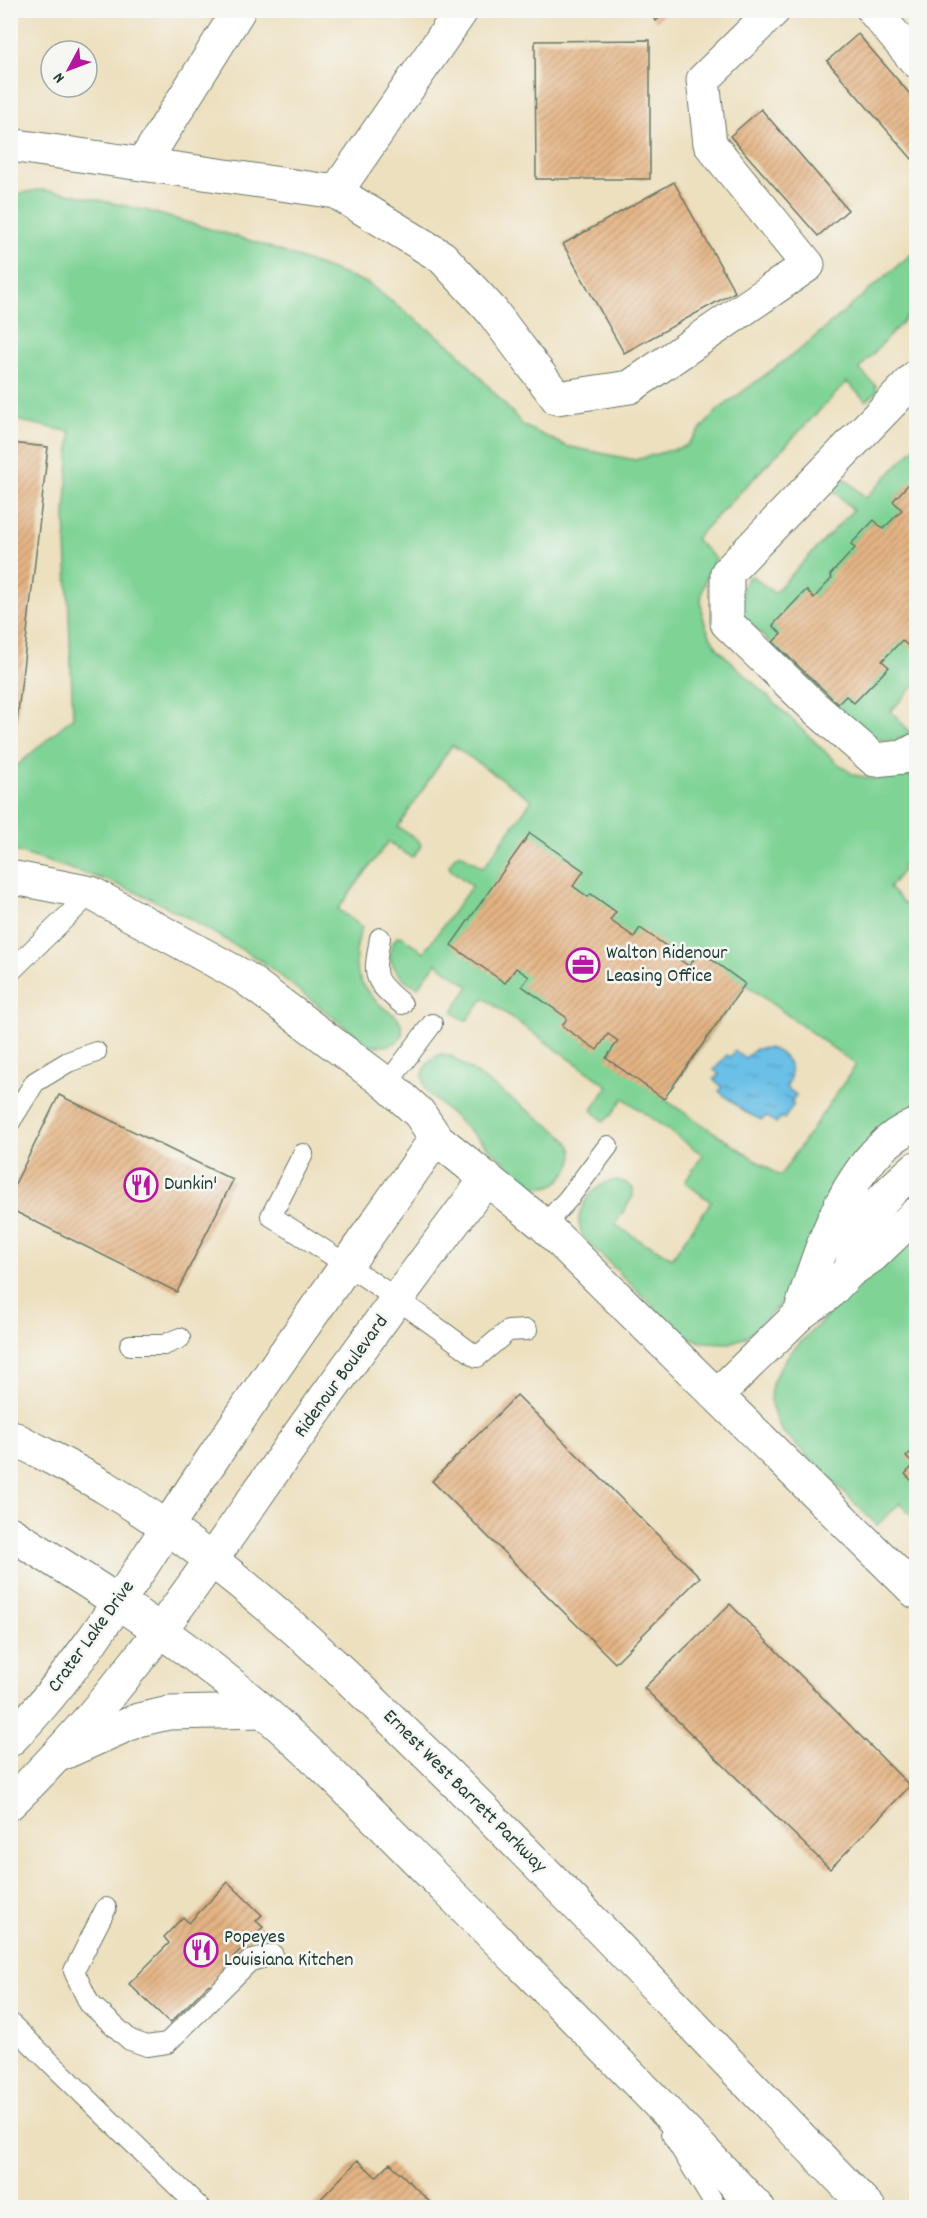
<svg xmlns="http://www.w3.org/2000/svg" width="927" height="2218" font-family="Dekko,sans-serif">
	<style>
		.grass { fill: #7ed395; stroke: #4e8864; stroke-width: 1.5; fill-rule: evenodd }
		.water { fill: url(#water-ripples); stroke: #447e8e; stroke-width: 1.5 }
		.building { fill: url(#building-hatch) }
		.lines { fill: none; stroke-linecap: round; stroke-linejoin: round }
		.service-casing { stroke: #677665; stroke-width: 22 }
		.minor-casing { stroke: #677665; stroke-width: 35 }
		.trunk-casing { stroke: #677665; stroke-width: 35 }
		.service { stroke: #fff; stroke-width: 20 }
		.minor { stroke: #fff; stroke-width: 33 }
		.trunk { stroke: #fff; stroke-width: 33 }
		.labels { text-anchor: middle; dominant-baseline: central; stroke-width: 5; stroke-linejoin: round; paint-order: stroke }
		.poi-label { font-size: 20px; fill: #1f3d34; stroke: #f6f6f2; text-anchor: start }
		.street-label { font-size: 20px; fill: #1f3d34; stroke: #f6f6f2 }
	</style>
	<defs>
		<pattern id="water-ripples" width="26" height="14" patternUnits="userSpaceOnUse" patternTransform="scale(1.5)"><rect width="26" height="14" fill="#6ac0e7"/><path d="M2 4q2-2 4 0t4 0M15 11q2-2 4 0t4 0" fill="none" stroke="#579dbc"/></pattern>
		<pattern id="building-hatch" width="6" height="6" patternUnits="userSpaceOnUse" patternTransform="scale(1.5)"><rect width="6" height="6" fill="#e5b484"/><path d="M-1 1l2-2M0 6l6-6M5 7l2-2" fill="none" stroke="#b9946d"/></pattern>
	</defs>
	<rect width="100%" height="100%" fill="#f6f6f2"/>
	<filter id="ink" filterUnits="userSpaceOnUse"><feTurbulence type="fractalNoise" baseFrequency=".0167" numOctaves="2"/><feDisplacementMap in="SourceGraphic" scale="12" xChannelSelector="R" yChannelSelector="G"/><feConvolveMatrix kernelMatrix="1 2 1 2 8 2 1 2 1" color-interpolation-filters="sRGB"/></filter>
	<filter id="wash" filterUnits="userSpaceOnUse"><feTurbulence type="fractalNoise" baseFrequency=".008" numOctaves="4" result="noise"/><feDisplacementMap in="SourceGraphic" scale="24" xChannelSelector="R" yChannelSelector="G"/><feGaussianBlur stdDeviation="1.35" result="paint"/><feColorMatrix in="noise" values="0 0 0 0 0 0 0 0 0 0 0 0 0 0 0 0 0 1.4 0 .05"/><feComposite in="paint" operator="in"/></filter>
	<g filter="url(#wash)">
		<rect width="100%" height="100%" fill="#ede0bf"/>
		<path class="grass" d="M38,190L63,192L148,211L258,243L367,283L455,349L524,426L566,446L635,460L686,446L718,410L803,347L916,250V307L859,369L876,386L877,392L866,401L847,382L695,539L716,559C714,567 708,573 705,581C696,605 704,628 718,649L836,762L854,775L874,779L916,774V851L902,866L903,870L889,888L916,915V1112L793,1290L767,1318L746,1337L730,1343L701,1342L687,1336L677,1330L583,1237C581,1231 578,1225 579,1218C582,1195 613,1166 633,1189V1196L615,1224L645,1244H649L672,1258L711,1202L686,1183L685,1181L703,1155L623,1098L612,1115L603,1121L592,1110L608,1086L484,998L467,1020H463L453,1011L469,986L436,963L418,987C398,979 380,957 397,937L401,936L424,952L472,886L450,869L449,865L456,855L460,853L483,868L532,800L452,745L398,827L419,841L421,846L414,856L411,857L388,842L338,909L362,927C349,964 355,984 385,1009C391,1013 399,1016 401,1024C409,1046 381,1049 367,1044L263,962L192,920L150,898L109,881L11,850V771L73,717L65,515L71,432L11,419V195ZM745,984L856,1065L780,1176L664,1099Z
			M916,446V684L891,711L910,732C895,747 879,741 864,732L742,616V588L749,577L752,576L774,593L853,510L833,490L842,479L847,480L866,498Z
			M442,1054L451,1056L561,1134C565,1138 570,1143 572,1149C577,1163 560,1187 544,1187C540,1188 535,1186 530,1185L429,1094C418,1078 423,1060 442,1054Z
			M916,1226V1520L900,1503L877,1525L783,1432C762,1399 769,1380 791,1352Z"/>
		<path class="water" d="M768,1048C787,1053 797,1069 786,1087L796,1095L791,1102L794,1104L784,1119L781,1117L776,1123L766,1116L762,1120L745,1112L719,1091L722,1087L714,1080L719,1074L714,1070L727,1055L730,1057L735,1051L745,1058L756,1049Z"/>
		<g id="blocks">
			<path class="building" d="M646,10H668L656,21Z
				M858,34L916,101V155L912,159L827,61Z
				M650,40V179H536L535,41Z
				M761,109L848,210L818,236L730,136Z
				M674,182L735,292L624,353L563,244Z
				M10,443L48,447L12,766H10Z
				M916,476V652L915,653L902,640L882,661L889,667L854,703L846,696L838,704L773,642L781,634L773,625L806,590L814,598L832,578L830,575L855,548L851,544L874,520L883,529L902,510L893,501Z
				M530,833L584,871L573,886L588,897L591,894L616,912L610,920L634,937L640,928L666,946L664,949L689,966L700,951L745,984L664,1099L606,1058L618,1041L608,1034L597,1050L562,1026L567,1018L522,986L529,977L516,968L505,983L451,945Z
				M59,1095L233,1180L177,1292L10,1209V1194Z
				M517,1395L700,1577L615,1663L432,1481Z
				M916,1447V1485L905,1474L914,1465L906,1457Z
				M730,1604L910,1786L830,1869L644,1688Z
				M228,1882L262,1915L256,1921L263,1927L233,1957L238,1962L213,1988L209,1984L170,2023L129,1984L169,1943L164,1937L183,1917L189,1923Z
				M358,2160L376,2177L390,2163L436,2208H312Z"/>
		</g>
	</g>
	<g filter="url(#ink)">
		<use href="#blocks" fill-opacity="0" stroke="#677665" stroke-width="1.5"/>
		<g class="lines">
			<g class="service-casing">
				<path id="service" d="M380,938C374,976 370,978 402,1004
					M10,972L91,893
					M387,1084L432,1024
					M10,1122L35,1082L68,1062L96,1052
					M303,1154L271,1216C343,1261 409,1306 477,1357L508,1331L527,1330
					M544,1225L568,1199L608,1146
					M130,1345H164L180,1338
					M106,1908L74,1971L89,2003L130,2040L147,2046L167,2043L250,1961L273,1955
					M10,2023L200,2208
					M671,2133L717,2208"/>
			</g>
			<g class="minor-casing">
				<path id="minor" d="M873,10L916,61
					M10,145L336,192L462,10
					M143,164L239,10
					M336,192L442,257L491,310L557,398L630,387L808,265L710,144L703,80L774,10
					M916,377L727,573V623L815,708L875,760L903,757L916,750
					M10,877L91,893L244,977L387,1084L419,1113L436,1138L544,1225L916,1592
					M850,1271C854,1254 857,1237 865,1222C876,1203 900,1182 916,1168
					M800,1314C818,1253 851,1149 916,1125
					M718,1394L800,1314L827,1295L850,1271L872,1256L916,1214
					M10,1740C91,1657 146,1556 211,1461C284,1352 361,1245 436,1138
					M10,1803C103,1714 174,1614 247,1509C324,1397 405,1287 487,1178"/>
			</g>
			<g class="trunk-casing">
				<path id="trunk" d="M10,1436C43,1454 76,1470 108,1489C233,1564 339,1667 442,1769C588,1912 726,2062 869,2208
					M10,1533C81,1577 151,1621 216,1672C299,1737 371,1814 445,1888C551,1993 655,2099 758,2208
					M59,1755L138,1720L169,1713L263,1711"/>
			</g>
			<use href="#service" class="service"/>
			<use href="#minor" class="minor"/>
			<use href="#trunk" class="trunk"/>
		</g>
	</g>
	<defs>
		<g id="office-ring" transform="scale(1.725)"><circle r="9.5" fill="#f6f6f2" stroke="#b5179e" stroke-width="1.5"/><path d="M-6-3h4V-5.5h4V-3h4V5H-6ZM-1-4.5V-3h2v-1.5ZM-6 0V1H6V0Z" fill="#b5179e"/></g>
		<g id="restaurant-ring" transform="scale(1.725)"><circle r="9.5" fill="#f6f6f2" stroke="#b5179e" stroke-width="1.5"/><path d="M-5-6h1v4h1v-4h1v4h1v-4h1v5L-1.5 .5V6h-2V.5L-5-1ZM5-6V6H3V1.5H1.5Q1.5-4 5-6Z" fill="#b5179e"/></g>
	</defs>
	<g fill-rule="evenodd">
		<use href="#office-ring" x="583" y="965"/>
		<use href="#restaurant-ring" x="141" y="1185"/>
		<use href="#restaurant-ring" x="201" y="1950"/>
	</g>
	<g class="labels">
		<g class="poi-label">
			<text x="606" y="954">Walton Ridenour<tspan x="606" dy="23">Leasing Office</tspan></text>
			<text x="164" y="1185">Dunkin'</text>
			<text x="224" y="1938">Popeyes<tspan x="224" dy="23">Louisiana Kitchen</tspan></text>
		</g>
		<g class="street-label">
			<text transform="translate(342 1377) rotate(-54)">Ridenour Boulevard</text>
			<text transform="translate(92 1637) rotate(-54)">Crater Lake Drive</text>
			<text transform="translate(464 1792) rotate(45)">Ernest West Barrett Parkway</text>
		</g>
	</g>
	<rect width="927" height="2218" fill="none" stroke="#f6f6f2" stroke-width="36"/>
	<g transform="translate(69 69) rotate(229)"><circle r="28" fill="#f6f6f2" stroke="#a0aca6" stroke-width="1.5"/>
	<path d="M0-4.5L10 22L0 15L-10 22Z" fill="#b5179e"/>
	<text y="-9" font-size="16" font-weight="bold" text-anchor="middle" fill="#1f3d34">N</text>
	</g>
</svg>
